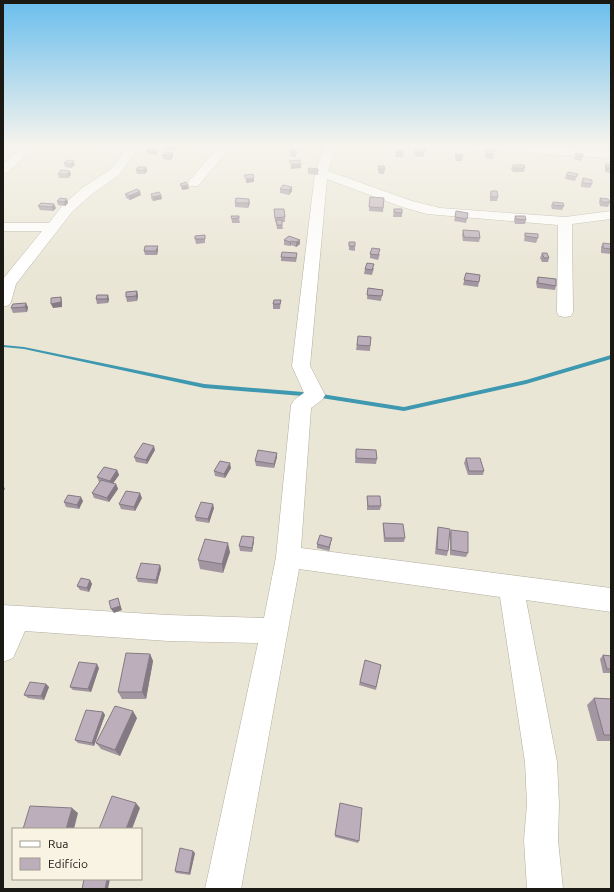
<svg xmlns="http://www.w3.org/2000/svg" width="614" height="892" font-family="Ubuntu,sans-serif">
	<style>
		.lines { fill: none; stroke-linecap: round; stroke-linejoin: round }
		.stream { fill: #3d98b0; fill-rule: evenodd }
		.minor-casing { stroke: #b3ae9f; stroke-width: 1 }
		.minor { fill: #fff; fill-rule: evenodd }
		.wall { fill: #a296a1 }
		.shaded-wall { fill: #847a83 }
		.building { fill: #bcafbb; stroke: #847a83 }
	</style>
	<rect width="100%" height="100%" fill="#eae6d6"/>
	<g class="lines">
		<path class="stream" d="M3,345L24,347L204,384L315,393L404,407L526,380L611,355V359L526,384L404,411L315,397L204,388L24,349L3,347Z"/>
		<g class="minor-casing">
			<path id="minor" d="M25,145H37L7,173L3,174V164Z
				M130,145H141L119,175L92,194L72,212L16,284L11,302L9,305L3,307V279L42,231H3V223H49L62,206L82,188L111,169Z
				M220,145H232L198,186H190L188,183L190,180Z
				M325,145H336L328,171L412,201L440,208L565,217L611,211V219L572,224L573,312L571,316L565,317L559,316L557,312L558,225L427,214L402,207L327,179L310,366L325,395L322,400L311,408L301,548L611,588V612L526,600L557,762L559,804L558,840L563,889H527L524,840L527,804L525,762L500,597L299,569L241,889H205L258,643L168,641L25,631L13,658L3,662V605L168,615L264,618L276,557L291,405L294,400L304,393L292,366L315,173Z
				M442,145H502L611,150V158L448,148L444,147Z"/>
		</g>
		<use href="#minor" class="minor"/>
	</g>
	<path class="wall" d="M106,144L107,147L105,149H99L98,145Z
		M166,144H176V148L174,150H165V146Z
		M195,144H210V145L206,148L196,147Z
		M586,144H595V146Z
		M156,149L157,153L155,155L147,154L146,150Z
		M425,149L424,157L414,156L415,152Z
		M486,150L494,155L493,159L485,158Z
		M297,151L296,157L290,156V152Z
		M404,151L403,157H395L396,153Z
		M173,152V156L171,160L163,159L162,155Z
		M456,154L463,155L462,161H455Z
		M584,154L581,161L574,159L575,155Z
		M74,161L75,165L71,168L65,167L64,163Z
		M606,164L611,165V173L605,172V168Z
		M513,165L525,168L524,172H513L511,169Z
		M378,166L385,169L384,174H379L378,170Z
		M146,167L147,171L145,174H137L136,170Z
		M318,169V175L308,174V170Z
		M70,171L71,175L68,178H59L58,174Z
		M578,174L575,181L565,179L566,175Z
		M583,178L592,184L590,188L581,187V183Z
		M292,187V191L289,195L280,193V189Z
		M491,191L498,197L497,201H490V195Z
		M125,194L141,195L130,200L126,198Z
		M151,194L161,195L162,199L153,201L151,198Z
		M370,197L384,198L383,212L369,211Z
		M600,198L610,202L608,207L600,206L599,202Z
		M67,199L68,203L65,206L58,205L57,201Z
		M553,202L564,206L562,210L552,209L551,206Z
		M41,203L56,208L53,211L40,210L38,206Z
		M235,203H250L248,208L235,207Z
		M274,209L285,217V222H282L283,229H277L276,222H275Z
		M394,209L402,213V217H393Z
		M468,213L466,223L454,221L455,217Z
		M231,216L239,218L240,223H232Z
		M515,216L526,220L525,224H515L514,220Z
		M463,230L480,238L479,242L463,241L462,235Z
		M525,233L538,238L536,243L524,241Z
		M205,235V243L196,244L195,239Z
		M289,236L300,244L296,247L291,245L290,246L284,245V240Z
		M349,242H355V251L349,250Z
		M603,243L611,244V254L601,253V247Z
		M158,250L157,255H145L144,251Z
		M542,253L549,258L548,262H542L540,258Z
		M370,254H380L378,260L370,258Z
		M281,257H297L296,262L281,261Z
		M374,268L372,275L364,274L365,269Z
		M466,273L479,282L478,287L463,285Z
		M538,277L556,286L555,290L537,288L536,282Z
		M368,288L383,290L381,301L367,299Z
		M137,291L138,296L137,301L127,302L126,297Z
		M97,295L109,299L108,303L97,304L96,299Z
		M281,300L280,309H273V304Z
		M13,304L28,307L27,312L13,313L11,308Z
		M358,336L371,337L370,351L356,350Z
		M356,449L377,459L376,464L355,463Z
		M155,450L147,464L136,462L134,457Z
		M277,453V457L274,468L256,466L255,461Z
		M466,458L484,471L483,475H468L464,463Z
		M231,468L225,478L215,476L214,471Z
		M117,470L119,475L113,483L116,484L118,489L109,502L94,498L92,493L100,482H99L97,477Z
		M367,496L381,506L380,510H367Z
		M142,498L135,511L121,509L119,504Z
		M83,501L79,509L66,507L64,502Z
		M214,508L209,523L196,521L195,517Z
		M383,523L405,538L404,542H384L383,528Z
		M438,527L448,551L447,556L435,554L437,531Z
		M451,530L468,553L466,557L450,555V534Z
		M254,541L252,552L240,551L239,546Z
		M331,542L329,551L317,548V544Z
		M230,552L223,573L200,569L198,560Z
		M160,565L161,569L157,584L138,582L136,578Z
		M90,580L92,584L89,592L80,590L77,586Z
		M150,654L153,661L146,699H122L118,692Z
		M603,655L611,656V673H603L600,659Z
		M365,660L381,665L376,690L359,685Z
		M99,668L91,692L73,690L70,687Z
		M46,684L49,687L44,700L28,698L24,695Z
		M594,698L611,699V741H597L587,705Z
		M103,712L105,715L94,746L78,743L75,740Z
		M137,718L120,756L101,749L96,743Z
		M340,803L359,841L358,843L335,837Z
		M195,853L190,875L176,873L175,871Z"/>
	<path class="shaded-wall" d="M105,144H106L107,147L105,149Z
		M175,144H176V148L174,150L173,146Z
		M206,144H210V145L206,148Z
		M156,149L157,153L155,155L154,151Z
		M173,152V156L171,160L170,156Z
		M74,161L75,165L71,168L70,164Z
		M291,164H301V168L291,169Z
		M146,167L147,171L145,174L144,170Z
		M70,171L71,175L68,178L67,174Z
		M254,178V182L246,183V179Z
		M188,185L189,189L182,190L181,186Z
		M292,187V191L289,195V190Z
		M140,191L141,195L130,200L129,196Z
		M161,195L162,199L153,201V197Z
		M67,199L68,203L65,206L64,202Z
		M249,199L250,203L248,208V203Z
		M54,204L56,208L53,211L52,207Z
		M300,240V244L296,247V242Z
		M291,241V245L290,246V242Z
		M158,246V250L157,255L156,251Z
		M137,291L138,296L137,301L136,296Z
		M108,295L109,299L108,303L107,299Z
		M61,297L62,302V307L53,308L51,304Z
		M26,303L28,307L27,312L25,307Z
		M154,446L155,450L147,464L146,460Z
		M277,453V457L274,468V464Z
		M230,463L231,468L225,478L224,474Z
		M117,470L119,475L112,485L110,481Z
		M116,484L118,489L109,502L107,498Z
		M3,485L5,489L3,491Z
		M140,493L142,498L135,511L134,507Z
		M81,497L83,501L79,509L77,505Z
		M213,504L214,508L209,523L208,519Z
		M254,537V541L252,552V548Z
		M332,538L331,542L329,551V547Z
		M228,543L230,552L223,573L222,564Z
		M160,565L161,569L157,584L156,580Z
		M90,580L92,584L89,592L87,588Z
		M118,598L122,610L114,613L111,609Z
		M150,654L153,661L146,699L142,692Z
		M97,664L99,668L91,692L88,689Z
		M46,684L49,687L44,700L41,696Z
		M133,711L137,718L120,756L115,750Z
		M103,712L105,715L94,746L92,743Z
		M136,803L140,808L132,829H126Z
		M72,808L78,813L74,829H66Z
		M193,851L195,853L190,875L189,873Z
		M107,879H110L108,889H105Z"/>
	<path class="building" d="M166,144H175L173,146H165Z
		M149,148L156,149L154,151L146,150Z
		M416,149H425L424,153L415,152Z
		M291,150L297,151L296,153L290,152Z
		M486,150H494V155L486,154Z
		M397,151H404L403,153H396Z
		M164,152H173L170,156L162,155Z
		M576,153L584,154L582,157L575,155Z
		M456,154L463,155L462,157L455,156Z
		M67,160L74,161L70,164L64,163Z
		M300,160L301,164H291L289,161Z
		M606,164L611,165V168H606Z
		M513,165H524L525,168H514Z
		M378,166H384L385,169H379Z
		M138,167H146L144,170H136Z
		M309,168L318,169V171L308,170Z
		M61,170L70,171L67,174H58Z
		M568,172L578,174L576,177L566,175Z
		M253,174L254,178L246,179L244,175Z
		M583,178L592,180V184L583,183Z
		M186,182L188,185L181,186L180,184Z
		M283,185L292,187L289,190L280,189Z
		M137,189L140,191L129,196L125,194Z
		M491,191H497L498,197H491Z
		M159,192L161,195L153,197L151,194Z
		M370,197L384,198L383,208L369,207Z
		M60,198L67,199L64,202L57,201Z
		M236,198L249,199L248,203H235Z
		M600,198L608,199L610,202H602Z
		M553,202L563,203L564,206L553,205Z
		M41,203L54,204L52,207L38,206Z
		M274,209H284L285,217L275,218Z
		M394,209H402V213L394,212Z
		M456,211L468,213L467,219L455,217Z
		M231,216H239V218L232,219Z
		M515,216H525L526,220L516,219Z
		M276,220H282V225H277Z
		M463,230L479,231L480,238L464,237Z
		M525,233L538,234V238L525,236Z
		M205,235V239H195V236Z
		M289,236L300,240L296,242L291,241L290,242L284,240Z
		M349,242H355V246H349Z
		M603,243L611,244V249L603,248Z
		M145,246H158L156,251H144Z
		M372,248L380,249L378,255L370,254Z
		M282,252L297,253L296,258L281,257Z
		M542,253H547L549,258H544Z
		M367,263L374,264L372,270L365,269Z
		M466,273L480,275L479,282L464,280Z
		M538,277L556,279V286L538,283Z
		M368,288L383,290L382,296L367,295Z
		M137,291L136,296L126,297V292Z
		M97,295H108L107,299H96Z
		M61,297V302L51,304V298Z
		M274,300H281L280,304H273Z
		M26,303L25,307L11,308L13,304Z
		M358,336L371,337L370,346L357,345Z
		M143,443L154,446L146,460L134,457Z
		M356,449L376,450L377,459L356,458Z
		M258,450L277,453L274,464L255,461Z
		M466,458H480L484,471H469Z
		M220,461L230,463L224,474L214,471Z
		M104,467L117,470L110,481L97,477Z
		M101,480L116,484L107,498L92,493Z
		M126,491L140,493L134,507L119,504Z
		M68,495L81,497L77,505L64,502Z
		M367,496H380L381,506H368Z
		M201,502L213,504L208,519L195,517Z
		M383,523L403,524L405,538H385Z
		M438,527L450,529L448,551L437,549Z
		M451,530L468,532V553L451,550Z
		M320,535L332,538L329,547L317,544Z
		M242,536L254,537L252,548L239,546Z
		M205,539L228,543L222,564L198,560Z
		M141,563L160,565L156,580L136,578Z
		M81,578L90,580L87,588L77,586Z
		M118,598L120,606L111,609L109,601Z
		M126,653L150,654L142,692H118Z
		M603,655L611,656V669H607Z
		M365,660L381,665L376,687L360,682Z
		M79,662L97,664L88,689L70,687Z
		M30,682L46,684L41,696L24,695Z
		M594,698L611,699V735H604Z
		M115,706L133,711L115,750L96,743Z
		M86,710L103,712L92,743L75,740Z
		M112,796L136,803L126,829H99Z
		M340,803L362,808L359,841L335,835Z
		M30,806L72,808L66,829H23Z
		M180,848L193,851L189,873L175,871Z
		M84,879H107L105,889H82Z"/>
	<linearGradient id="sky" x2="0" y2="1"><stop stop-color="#69beed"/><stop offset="0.54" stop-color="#f6f4ed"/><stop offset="1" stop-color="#f6f4ed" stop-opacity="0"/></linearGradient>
	<rect width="614" height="269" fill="url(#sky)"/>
	<rect width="614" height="892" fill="none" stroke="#1a1913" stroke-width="8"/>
	<rect x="12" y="828" width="130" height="52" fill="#f8f3e3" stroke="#9f9c90"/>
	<rect x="20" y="841" width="20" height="6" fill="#ffffff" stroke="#9f9c90"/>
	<text x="48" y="848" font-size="12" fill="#1a1913">Rua</text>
	<rect x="20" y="858" width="20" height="12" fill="#bcafbb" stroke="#9f9c90"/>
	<text x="48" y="868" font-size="12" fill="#1a1913">Edifício</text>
</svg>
